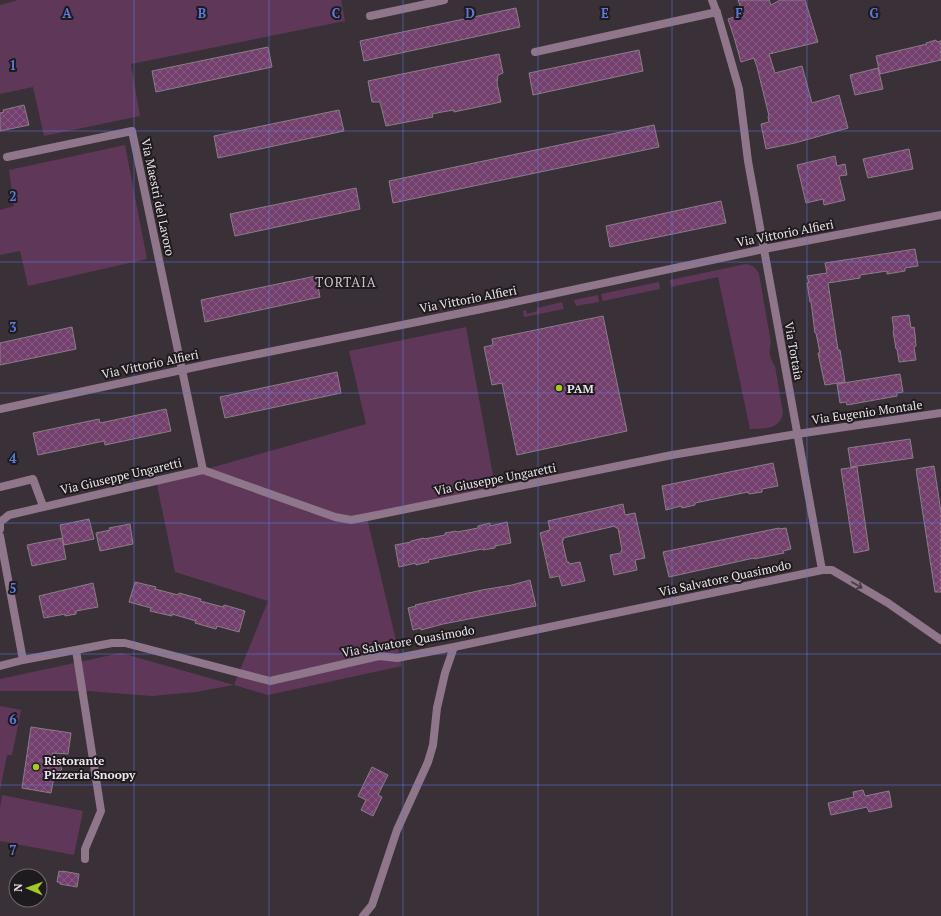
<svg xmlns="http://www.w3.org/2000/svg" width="941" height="916" font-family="'PT Serif',serif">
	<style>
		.green { fill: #5f3859 }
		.building { fill: url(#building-cross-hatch); stroke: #897e87 }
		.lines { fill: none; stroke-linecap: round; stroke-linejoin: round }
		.minor { stroke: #8f768a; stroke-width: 8 }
		.tertiary { stroke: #8f768a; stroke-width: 8 }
		.oneway { stroke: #463a43 }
		.grid { fill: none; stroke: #5b7bde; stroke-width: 1; stroke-opacity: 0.55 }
		.poi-dot { fill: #a3c926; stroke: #1e1a1d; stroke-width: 1.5 }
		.labels { text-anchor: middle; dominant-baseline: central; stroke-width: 4; stroke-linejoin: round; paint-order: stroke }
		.street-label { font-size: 12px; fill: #ece5eb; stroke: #1e1a1d }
		.poi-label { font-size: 12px; font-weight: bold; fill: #ece5eb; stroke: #1e1a1d; text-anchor: start }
		.neighbourhood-label { font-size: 13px; letter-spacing: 1px; fill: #d0c3cd; stroke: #1e1a1d }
		.grid-label { font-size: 13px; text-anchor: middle; font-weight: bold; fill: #5b7bde; stroke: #1e1a1d; stroke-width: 4; stroke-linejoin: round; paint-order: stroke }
	</style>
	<defs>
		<pattern id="building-cross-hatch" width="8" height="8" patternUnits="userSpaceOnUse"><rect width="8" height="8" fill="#733f6c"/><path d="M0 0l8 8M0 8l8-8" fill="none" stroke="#875b81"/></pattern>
	</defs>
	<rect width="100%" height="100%" fill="#3a3038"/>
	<path class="green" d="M18,0H341L345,21L131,64L140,116L44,136L33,87L0,94V5Z
		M125,145L147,259L28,286L20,251L0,255V210L14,206L9,170Z
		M746,264C753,265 756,268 759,274L771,343C768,351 770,360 775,366L783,413C780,430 764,428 750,429L718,277L671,287L670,280Z
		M659,282L660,289L603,301L601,294Z
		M598,295L599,302L576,306L574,300Z
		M562,302L564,309L524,317L523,311L526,310L527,314L537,311V308Z
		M466,327L496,492L367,518L402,666L268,695L234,685L196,692L152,696L88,691H0V679L121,653L234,685L268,601L175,572L156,480L203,470L366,424L349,351Z
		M0,706L21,710L12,755H7L0,790Z
		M2,795L83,811L74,855L0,841V808Z"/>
	<path class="building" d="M738,0H769L771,5L780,0H805L818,42L769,54L775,73L802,66L812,103L839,95L848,128L795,143L766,149L761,124L769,122L768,116H769L757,67L754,58L741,62L734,37L728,19L743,14Z
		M516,8L520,27L364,61L360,41Z
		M936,40L937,42L941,41V60L880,74L876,56L927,44L926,43Z
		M268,47L272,67L156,92L152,71Z
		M639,50L643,71L533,95L529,73Z
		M499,54L503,73L498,75L497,83L501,102L454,112V110L442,112L432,114L433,117L386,126L380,102H372L368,81Z
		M878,68L883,89L855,95L850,75Z
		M24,105L29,125L0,131V113L4,112L3,110Z
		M339,110L344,131L218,158L214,136Z
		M654,125L659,147L393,203L389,181Z
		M909,149L913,169L868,178L863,159Z
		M835,156L837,166L845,164L847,175L839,176L845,200L824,205L823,199L806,203L797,165Z
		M356,188L360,209L235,236L230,214Z
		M721,201L726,223L610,247L606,226Z
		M915,249L918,266L905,268V271L887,274V271L860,275V278L828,283L838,350H840L845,382L825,385L818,353H820L816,333H815L811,302H810L807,283H809L807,276L827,273L825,263Z
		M316,276L320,297L205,322L201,300Z
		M909,315L911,328L914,327L915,334L916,346L914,347L916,360L899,362L897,349H896L893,331L894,330L892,317Z
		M603,316L627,431L517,455L502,383L492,385L484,347L493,345L492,339Z
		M72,327L76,349L0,365V343Z
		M337,372L341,393L225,418L220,397Z
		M900,374L903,392L897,393V396L847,405L846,402L840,403L837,384Z
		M166,409L171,431L105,445L104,441L38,455L33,433L99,419L100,423Z
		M910,439L913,458L851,467L848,448Z
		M773,463L778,486L762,489V492L749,494L748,492L719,498L695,503V505L682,508L681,506L666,510L662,486Z
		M934,466L941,512V592H935L916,469Z
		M857,467L869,550L854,553L841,469Z
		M623,504L625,515L635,513L645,558L635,560L637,570L614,575L610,555L621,553V551L622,550L618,528H616L615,526L563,538L564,540H562L567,562H569V564L580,562L585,581L562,586L559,576L550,578L540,533L550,530L548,521Z
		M89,519L94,539L64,545L60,525Z
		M507,522L511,543L495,546V548L483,550L482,549L428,560L429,562L416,565V563L399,567L395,545L411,542V541L424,538V539L445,535V533L451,532L456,531L457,532L478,528V526L490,523V526Z
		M130,524L133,544L100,551L96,533L110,530L109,528Z
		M779,528V529L786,528L791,549L783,551L784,553L754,559V558L669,577L663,552Z
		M62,538L66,559L32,566L27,545Z
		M530,580L536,606L443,624L421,630V628L413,630L408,608L416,606L415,605L482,590L512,585Z
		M135,582L156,587L155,589L178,595L179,593L201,599L200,601L223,607L224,605L245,611L239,632L217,626L216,629L195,623L196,621L172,614V616L150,611L151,608L129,602Z
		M93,583L98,607L76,611V614L65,616V614L44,618L39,596Z
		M31,727L71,733L68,754L52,753L62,769L54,777L51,793L22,788Z
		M372,767L388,775L378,795L382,797L373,816L361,810L366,800L358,796Z
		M863,790L865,796L889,791L892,807L869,812L867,807L831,815L828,803L854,797L853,792Z
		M59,871L62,872V871L79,874L77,887L60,884V882H57Z"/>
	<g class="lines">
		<path class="minor" d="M430,0L431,3L444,0
			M712,0L718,16L739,89L748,161L822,570
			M370,16L431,3
			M535,52L717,12
			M7,157L132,131L203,470L335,517L351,520L367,517L672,455L797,434L941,413
			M0,487L33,479L43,506
			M0,529V522L9,515L203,470
			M0,536L23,660
			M76,650L101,811L85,849V859
			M0,666L23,660L112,643H125L270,681L379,656L397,658L454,647L822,570H832L888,603L941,640
			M363,916L372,905L397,830L428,762L433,745L437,708L445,673L454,647"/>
		<path class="tertiary" d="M0,409L214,363L501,305L764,249L941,215"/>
	</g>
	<defs><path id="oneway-shaft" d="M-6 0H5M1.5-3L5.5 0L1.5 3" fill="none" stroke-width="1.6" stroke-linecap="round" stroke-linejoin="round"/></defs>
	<use class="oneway" href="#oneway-shaft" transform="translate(857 585) rotate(30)"/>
	<path class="grid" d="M134,0V916M269,0V916M403,0V916M538,0V916M672,0V916M807,0V916M0,131H941M0,262H941M0,393H941M0,523H941M0,654H941M0,785H941"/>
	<g class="poi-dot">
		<circle cx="559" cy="388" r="4"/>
		<circle cx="36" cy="767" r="4"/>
	</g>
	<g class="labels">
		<g class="street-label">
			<text transform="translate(158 197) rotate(78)">Via Maestri del Lavoro</text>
			<text transform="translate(785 233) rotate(-11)">Via Vittorio Alfieri</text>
			<text transform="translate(468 299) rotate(-11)">Via Vittorio Alfieri</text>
			<text transform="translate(794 351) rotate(80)">Via Tortaia</text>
			<text transform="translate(150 364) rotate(-12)">Via Vittorio Alfieri</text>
			<text transform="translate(867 412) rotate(-8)">Via Eugenio Montale</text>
			<text transform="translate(121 476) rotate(-13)">Via Giuseppe Ungaretti</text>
			<text transform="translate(495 479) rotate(-11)">Via Giuseppe Ungaretti</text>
			<text transform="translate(725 578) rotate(-12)">Via Salvatore Quasimodo</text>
			<text transform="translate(408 641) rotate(-10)">Via Salvatore Quasimodo</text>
		</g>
		<g class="poi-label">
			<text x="567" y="388">PAM</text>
			<text x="44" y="760">Ristorante<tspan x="44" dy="14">Pizzeria Snoopy</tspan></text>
		</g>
		<g class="neighbourhood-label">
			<text x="346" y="282">TORTAIA</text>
		</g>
	</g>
	<g class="grid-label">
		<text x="67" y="18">A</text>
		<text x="202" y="18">B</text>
		<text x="336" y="18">C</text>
		<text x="470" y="18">D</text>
		<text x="605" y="18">E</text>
		<text x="739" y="18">F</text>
		<text x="874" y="18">G</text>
		<text x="13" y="70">1</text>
		<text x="13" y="201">2</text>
		<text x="13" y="332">3</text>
		<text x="13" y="463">4</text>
		<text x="13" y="593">5</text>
		<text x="13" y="724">6</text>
		<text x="13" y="855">7</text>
	</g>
	<g transform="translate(28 888) rotate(272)"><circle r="19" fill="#1e1a1d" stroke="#706b6f"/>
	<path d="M0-3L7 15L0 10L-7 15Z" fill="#a3c926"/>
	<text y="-6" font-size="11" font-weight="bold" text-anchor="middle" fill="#ece5eb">N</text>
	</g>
</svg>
